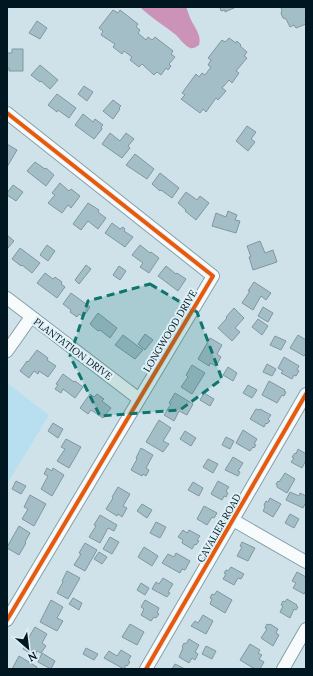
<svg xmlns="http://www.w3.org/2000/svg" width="313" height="676" font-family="Lora,serif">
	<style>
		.built { fill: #b7dff0 }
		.water { fill: #cc93b8 }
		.building { fill: #a4bec8; stroke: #8097a0 }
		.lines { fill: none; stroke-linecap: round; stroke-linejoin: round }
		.street-casing { stroke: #83a0aa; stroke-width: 14 }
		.street { stroke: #f8fbfc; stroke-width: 12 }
		.cycleway-casing { stroke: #dff0f7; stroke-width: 6 }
		.cycleway { stroke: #e8590c; stroke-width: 4 }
		.marked { fill: #0f766e; fill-opacity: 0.2; stroke: #0f766e; stroke-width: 3; stroke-dasharray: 8 5; stroke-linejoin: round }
		.labels { text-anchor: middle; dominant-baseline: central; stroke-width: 4; stroke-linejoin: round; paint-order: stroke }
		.street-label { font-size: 10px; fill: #001722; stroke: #dff0f7 }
	</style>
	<rect width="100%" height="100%" fill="#cfe2ea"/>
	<path class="built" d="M7,383L49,415L7,484Z"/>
	<path class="water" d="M140,7H186C188,11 189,16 191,20C195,28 202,36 199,45C196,47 193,49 190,48C184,45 180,39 176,35C164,25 151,18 140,7Z"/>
	<path class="building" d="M220,7H236L225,12V10L221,11Z
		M281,7H306V20H305L306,24L296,28L294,25L290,27L286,19L283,18L281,13L282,11Z
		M113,10L118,13L120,10L138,24L136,27L140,30L138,33L146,40L148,37L152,40L155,37L173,51L171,54L175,57L169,64L171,66L168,70L166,68L161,75L157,72L154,75L142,64L139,67L130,60L132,57L124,51L122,54L113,47L115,44L101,35L103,31L99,28Z
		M37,21L47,28L40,39L29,33Z
		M229,38L236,43L237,41L241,45L240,46L247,52L244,56L247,58L236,71L239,73L232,83L229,80L222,88L226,91L218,100L216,98L206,112L203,109L200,113L181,99L185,95L182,93L196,74L199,77L202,73L205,75L211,67L208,65L211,60L208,58L222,40L225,42Z
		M12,49H23V71H9V68H7V53H12Z
		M40,65L58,80L50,89L41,81L40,82L31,75Z
		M84,86L93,92L87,101L78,94Z
		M57,94L76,108L69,118L58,110L57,112L48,105Z
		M113,100L121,106L119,108L120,109L113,119L103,111Z
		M83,114L93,122L95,119L103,125L101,127L102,129L94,139L75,125Z
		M247,126L256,132L251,139L255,142L248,151L236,141Z
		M110,133L120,141L126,133L134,139L128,146L130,148L122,158L102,144Z
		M7,144L17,150L7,167Z
		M135,154L154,169L147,179L126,165Z
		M35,162L45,169L46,168L54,175L46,186L27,171Z
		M160,173L179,188L172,198L161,190L160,191L152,184Z
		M60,183L69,191L71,189L80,196L71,208L68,205L62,213L48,203L55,195L52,193Z
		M13,185L23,192L16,201L7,195V193Z
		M186,192L197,200L200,196L209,203L196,220L185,211L186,210L178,203Z
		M88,203L99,210L98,212L106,218L98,229L88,221L81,230L73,224Z
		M228,211L237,215L235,220L240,221L236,233L212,226L216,213L226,217Z
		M112,223L120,229L123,227L125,229L124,231L133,237L125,247L105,233Z
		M7,235L14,241L7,249Z
		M260,241L265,253L273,250L277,262L253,270L249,257H251L247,246Z
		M47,245L55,251L48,261L40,255Z
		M140,245L150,253L151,252L159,258L149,273L140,267L143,263L132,255Z
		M20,248L40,263L32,273L22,265L21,266L12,259Z
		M86,265L91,269L79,284L75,280Z
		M119,266L126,271L120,280L113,275Z
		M166,266L176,274L177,273L186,279L178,291L158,276Z
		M45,273L53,279L55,277L62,282L61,284L65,287L57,298L37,283Z
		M254,282L271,293L266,300L261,296L253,310L242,303L250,291H248Z
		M71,293L90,307L83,317L79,314L77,317L70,312L71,310L63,304Z
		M263,307L273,313L268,322L258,316Z
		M234,308L244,318L235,328L240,332L232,341L218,328L227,318L226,317Z
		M98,313L117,328L110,338L100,330L98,331L90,324Z
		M258,319L268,326L262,335L252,327Z
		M145,334L153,340L145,350L138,344Z
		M123,335L143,350L135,359L115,345Z
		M298,335L306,340V356L304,355V356L290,348Z
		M275,336L286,341L281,350L270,345Z
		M210,338L222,345L217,354L221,357L216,366L210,363L209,366L198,359Z
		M37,350L48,358L47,360L56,366L48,377L39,371L38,374L34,371L29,378L20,371L27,361L28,362Z
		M284,357L299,366L297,370L299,371L296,376L294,375L292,379L281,373L283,371L278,368Z
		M267,364L276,369L272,376L263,372Z
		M192,365L205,373L192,394L181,387L188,377L186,375Z
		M228,367L237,373L233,381L223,375Z
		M63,374L74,382L75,381L83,387L75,398L63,389L61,393L55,389L58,385L56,384Z
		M269,381L285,390L284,391L286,392L284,396L282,395L277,403L262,395Z
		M248,385L257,390L252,398L243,393Z
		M175,393L193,404L187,415L179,411L174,421L164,415L171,404L169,403Z
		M204,393L214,399L210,406L200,400Z
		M90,394L94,397L97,394L104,399L102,401L111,408L103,418L91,410L88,414L80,408Z
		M256,409L259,410L260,409L271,415L268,419L270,421L267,424L266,423L264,427L250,419Z
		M159,420L171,428L163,441L169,444L163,452L146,442Z
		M53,423L63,429L58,438L48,431Z
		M243,430L257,439L254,444L256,445L254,448L253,447L250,451L236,443Z
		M185,431L196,438L191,446L180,439Z
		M226,437L234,441L230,449L222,445Z
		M66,439L81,447L69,468L57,461L65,449L61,447Z
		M141,448L153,455L146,468L149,470L146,476L143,474L142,476L131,470L137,459L136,458Z
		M298,449L306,454V463L305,462L302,468L291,462L294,458L292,457L295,453L296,454Z
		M233,457L243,463L238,471L240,472L238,476L225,470Z
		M208,459L218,464L213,473L203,467Z
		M47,468L52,471L53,468L64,475L52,496L41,489L48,476L44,474Z
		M285,473L295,479L287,493L277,487V485L276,484L278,481L279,482Z
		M16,481L26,486L21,494L12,489Z
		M218,481L229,487L226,491L228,493L226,497L224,496L222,500L211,494Z
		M193,482L203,488L199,496L188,490Z
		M118,487L130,494L123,506L127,508L122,517L118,514L117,516L106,509L113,498L112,497Z
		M290,492L299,496L300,493L306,496V502L303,508L286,500Z
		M30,495L46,504L34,526L22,519L28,509L24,507Z
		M270,498L281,504L273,517L263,511L265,507L264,505L266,501L268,502Z
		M142,504L152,510L147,518L137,511Z
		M204,506L217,513L214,518L212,517L207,525L197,519Z
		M290,514L299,519L294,528L285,523Z
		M100,515L117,525L114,531L108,528L100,543L89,537L96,526L94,525Z
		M156,522L166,527L160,538L150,533Z
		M19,526L30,533L25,542L26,543L19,555L7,548V547Z
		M183,530L187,533L189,530L200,536L197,540L199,541L196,545L195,544L192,549L182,543L183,540L178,537Z
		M110,537L119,542L112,554L103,549Z
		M242,542L255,548L248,561L237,556L242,547L240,546Z
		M85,543L97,550L85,571L74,565L81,554L79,553Z
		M144,547L158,556L152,566L138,557Z
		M99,552L107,557L102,564L94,559Z
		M176,553L190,561L185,570L182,569L180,573L162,563L168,554L174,557Z
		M231,567L244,574L241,579L238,578L234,585L223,579L226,574L224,573L226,570L228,571Z
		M67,571L80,578L68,599L57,593L63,582L62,581Z
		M297,572L306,577V590L304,594L293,588L296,583L292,581Z
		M163,578L173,584L168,592L170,593L167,597L152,589L156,582L159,584Z
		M141,583L149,588L145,595L137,590Z
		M217,591L232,600L225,613L210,604L212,599L210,598L212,594L214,595Z
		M73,598L82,603L79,610L69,604Z
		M287,599L297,605H296L298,607L296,610L294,609L290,618L280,612L283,606L281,605L283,601L285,602Z
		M51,600L63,607L57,618L63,621L57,631L40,622Z
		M145,600L159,608L157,613L159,614L156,618L154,617L151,621L141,615L144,609L141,607Z
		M203,615L213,621L206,634L191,626L195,621L198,623Z
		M130,624L144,632L137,645L122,637Z
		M267,624L269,625L270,624L278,629L276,633L279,635L273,646L261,638L267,629L265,628Z
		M35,627L47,634L42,643L46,646L41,653L37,651L35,656L23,649L30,637H29Z
		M189,639L199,645L195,652L198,654L195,660L192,658L189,663L179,657L183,648L182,647L184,643L186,644Z
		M250,644L260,650L258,653L262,655L259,659L264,662L260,669H255L240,660Z
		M206,646L216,651L212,659L202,654Z
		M86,648L98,654L94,660L83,654Z
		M121,650L131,656L128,661L130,662L127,666L126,665L124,669L104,658L109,651L117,656Z
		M42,653L55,661L51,669L38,662Z
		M19,656L37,667L36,669H12Z
		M175,664L185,669H172Z"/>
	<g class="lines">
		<g class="street-casing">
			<path id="street" d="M7,113L213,276L7,620
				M7,298L139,399
				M7,351L31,317
				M233,520L306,562
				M146,669L306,394
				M283,669L306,629"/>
		</g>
		<use href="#street" class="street"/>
		<g class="cycleway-casing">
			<path id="cycleway" d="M7,113L213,276L7,620
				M146,669L306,394"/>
		</g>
		<use href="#cycleway" class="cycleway"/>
	</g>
	<path class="marked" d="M150,284L197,312L222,379L180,410L100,416L70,356L88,301Z"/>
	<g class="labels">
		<g class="street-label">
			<text transform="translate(170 331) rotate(-59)">LONGWOOD DRIVE</text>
			<text transform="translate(73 349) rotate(37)">PLANTATION DRIVE</text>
			<text transform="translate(219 528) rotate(-60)">CAVALIER ROAD</text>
		</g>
	</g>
	<rect width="313" height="676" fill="none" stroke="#001722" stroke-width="16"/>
	<g transform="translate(28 648) rotate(152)" stroke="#dff0f7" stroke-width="3" paint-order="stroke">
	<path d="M0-3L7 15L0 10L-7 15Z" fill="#001722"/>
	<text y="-6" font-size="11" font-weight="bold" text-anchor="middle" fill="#001722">N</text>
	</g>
</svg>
